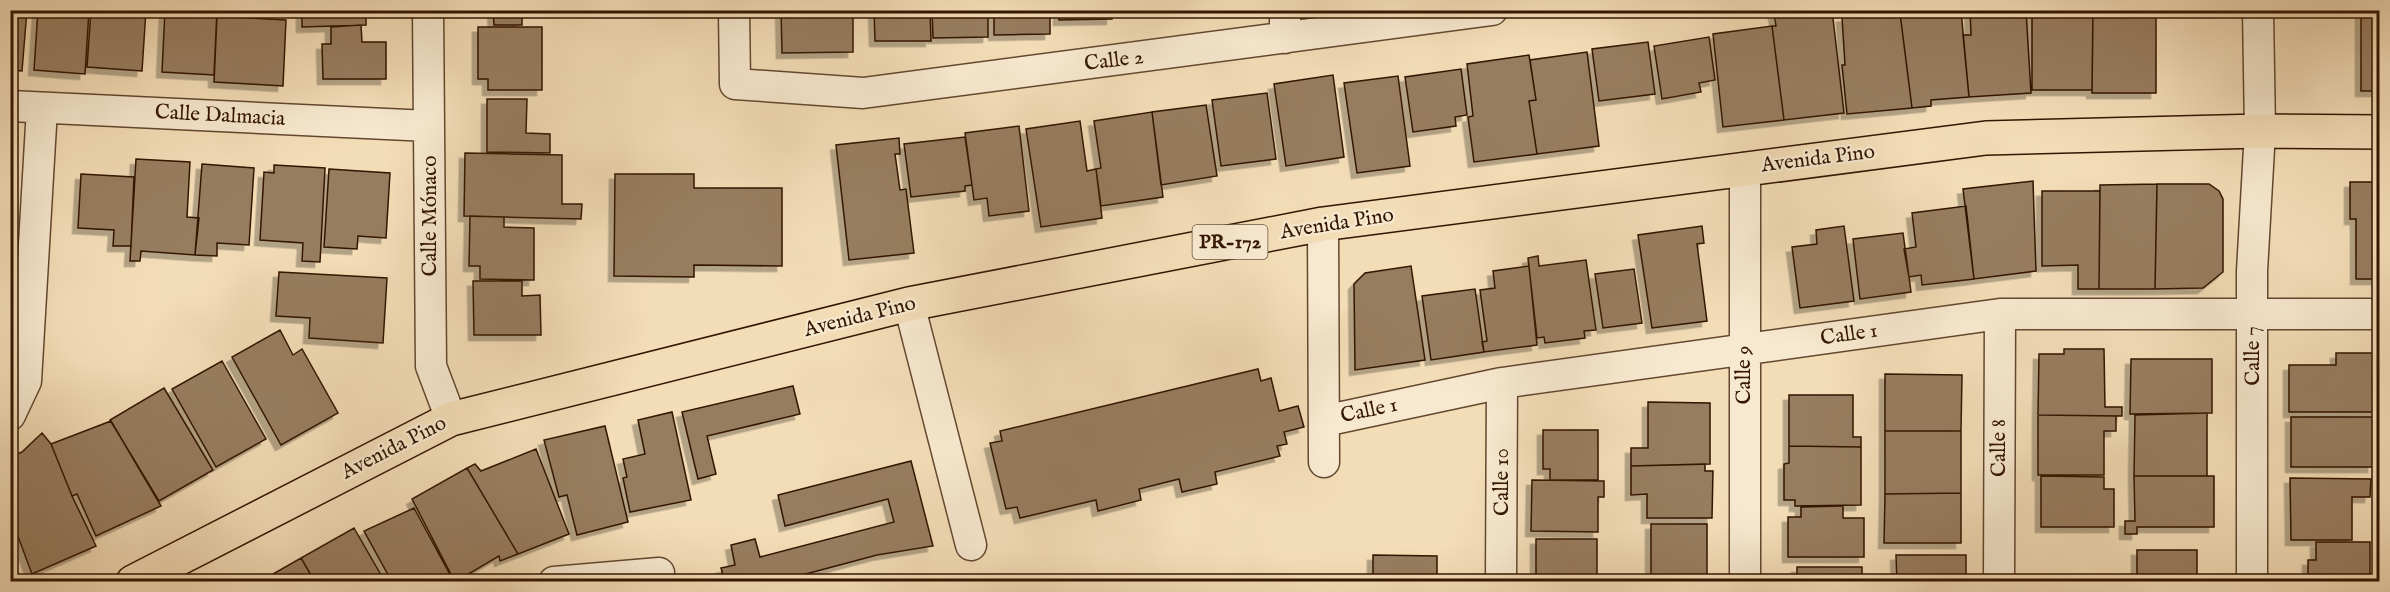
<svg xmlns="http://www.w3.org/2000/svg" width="2390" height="592" font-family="'IM FELL English',serif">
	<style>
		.building { fill: #977d60; stroke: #331501; stroke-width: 1.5; filter: url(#shadow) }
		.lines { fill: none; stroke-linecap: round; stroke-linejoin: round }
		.street-casing { stroke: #63472e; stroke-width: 33 }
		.primary-casing { stroke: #331501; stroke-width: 36 }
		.street { stroke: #f7e9d0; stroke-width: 30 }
		.primary { stroke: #f3ddb7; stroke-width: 33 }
		.labels { text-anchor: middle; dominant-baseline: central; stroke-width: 4.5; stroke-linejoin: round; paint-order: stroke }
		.shield { fill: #f7e9d0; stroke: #6e553f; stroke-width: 1.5 }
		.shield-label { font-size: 20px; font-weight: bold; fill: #331501 }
		.street-label { font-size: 21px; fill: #331501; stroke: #f7e9d0 }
	</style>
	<defs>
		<filter id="shadow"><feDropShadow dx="-5.5" dy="5.5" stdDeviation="0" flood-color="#0004"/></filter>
	</defs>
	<rect width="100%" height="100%" fill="#f3ddb7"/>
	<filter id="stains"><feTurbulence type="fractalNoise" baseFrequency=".00333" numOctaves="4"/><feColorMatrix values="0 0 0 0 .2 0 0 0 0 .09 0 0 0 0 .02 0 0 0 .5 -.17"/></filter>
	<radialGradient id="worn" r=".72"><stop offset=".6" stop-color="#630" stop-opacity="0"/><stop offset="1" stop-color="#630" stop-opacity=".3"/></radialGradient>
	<path class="building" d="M10,10H27L22,71L10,70Z
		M38,10H89L85,74L34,70Z
		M91,10H146L142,71L87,67Z
		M165,10H217L214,75L162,72Z
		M302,10H366V25L302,27Z
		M479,10H522V25H494L493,11Z
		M781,10H853V52L782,53Z
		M874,10H930L931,41H875Z
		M932,10H988V37L933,38Z
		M994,10H1050V34L994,35Z
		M1059,10H1112V19L1059,20Z
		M1801,10H1832L1844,113L1784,120L1772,26H1776L1774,14Z
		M1961,10L1969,97L1931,100V106L1912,108L1900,13Z
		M1970,10H2026L2031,93L1969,97L1963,35H1971Z
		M2032,10H2093L2092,90H2032Z
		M2093,10H2156V93H2092Z
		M2361,10H2380V91H2361Z
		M1900,13L1912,108L1847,114L1842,65H1845L1842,17Z
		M217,16L286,20L283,86L214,82Z
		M361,25L362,42H386V79H323L322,44H331V27Z
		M1772,26L1784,120L1723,127L1713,34Z
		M478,27H542V90H488V79H478Z
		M1709,37L1715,80L1699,83L1701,92L1662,99L1654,46Z
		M1648,42L1655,94L1599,101L1592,49Z
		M1587,52L1599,146L1537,154L1529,101L1536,100L1530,60Z
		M1529,55L1536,100L1529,101L1537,154L1474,162L1468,117L1473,116L1467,64Z
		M1461,69L1467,115L1455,117L1456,126L1413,132L1405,77Z
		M1333,75L1344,157L1286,166L1274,84Z
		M1398,76L1410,166L1357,173L1344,83Z
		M1267,93L1276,159L1221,166L1212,100Z
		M487,99H527L526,133L550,134V153L487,152Z
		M1206,105L1217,176L1161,185L1152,112Z
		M1152,112L1163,197L1101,206L1096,169L1101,168L1094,121Z
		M1080,121L1087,171L1096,169L1102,218L1041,227L1026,129Z
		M1019,126L1029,211L989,216L987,198L974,200L965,133Z
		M965,137L972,185L965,186V191L911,197L904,144Z
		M899,138L900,154H895L900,190L906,189L914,253L849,260L836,145Z
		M465,153L562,155V204H582L581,219L464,216Z
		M136,159L190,162L187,217L199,218L195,255L141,251L140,261H130Z
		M202,164L254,168L249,245L217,243V256L195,255Z
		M274,165L325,168L320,262L302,261L303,243L260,240L264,172L274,173Z
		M329,169L390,173L386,238L358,236L357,249L324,247Z
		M81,174L134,177L131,246H113L114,230L78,228Z
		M615,174H694V188H782V266L694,265V277L614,276Z
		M2033,181L2036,271L1974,279L1963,189Z
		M2350,182H2380V279H2356V219H2350Z
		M2157,184H2209L2219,191L2223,199V272L2203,288L2155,289Z
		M2157,184L2155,289H2099L2100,185Z
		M2042,191H2100L2099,289H2078V265L2042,266Z
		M1966,206L1974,279L1922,285L1921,275L1909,277L1904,249L1916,247L1912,213Z
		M470,216L504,217V227L534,228V280L480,279V266H469Z
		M1702,226L1704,243L1697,244L1707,321L1652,328L1638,235Z
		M1844,226L1854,301L1800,308L1792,247L1817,244L1816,230Z
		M1903,233L1911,292L1860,299L1853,239Z
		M1538,256L1539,266L1586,260L1596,330L1584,331L1585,338L1545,343L1544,337L1537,338L1528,258Z
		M1411,266L1425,360L1355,370L1354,284L1365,273Z
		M1529,266L1537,345L1484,352L1482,342L1487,341L1480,290L1495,288L1493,271Z
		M1634,269L1642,323L1603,328L1595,274Z
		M279,272L387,278L383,343L309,338L310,318L276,316Z
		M473,281H522V296L540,295L541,335H474Z
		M1475,289L1484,352L1431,360L1422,296Z
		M280,330L293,355L302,349L338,413L281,445L232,357Z
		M2064,349H2104L2105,407H2122V416L2038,415L2039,354H2064Z
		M2336,353H2380V412H2289V365H2336Z
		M2131,359H2212V413L2130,414Z
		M222,361L266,439L216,467L172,389Z
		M1258,369L1261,381L1271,378L1279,411L1298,406L1304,427L1284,432L1287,444L1277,446L1280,456L1215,472L1217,484L1182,492L1179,479L1139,489L1141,500L1098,511L1096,500L1020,518L1017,507L1006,509L990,443L1002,441L1000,431Z
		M1885,374L1962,375L1961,431H1885Z
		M793,386L800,414L707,436L716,474L698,479L682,412Z
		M164,388L213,470L159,501L110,420Z
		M1789,395H1853V437H1861V447L1789,446Z
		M1648,402L1710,403V464L1631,466V448H1648Z
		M672,412L691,500L630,512L623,478L627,477L623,459L645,454L638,420Z
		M2207,413V476H2134L2135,415Z
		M2038,415L2116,416V431H2104V475H2038Z
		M2291,417H2373V467H2291Z
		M111,421L161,506L96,536L77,494L72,496L51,444Z
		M605,426L628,522L577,535L567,495L559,497L544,440Z
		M1543,430H1598V480H1550V469H1543Z
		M1885,431H1961V493L1885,494Z
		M42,433L51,444L72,496L96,546L32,574L10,515V457L22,452Z
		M1789,446L1861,447V505L1795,506V500H1784V464L1789,463Z
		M536,449L569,534L518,554L467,468L475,464L481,471Z
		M911,461L933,546L877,555L776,582H763L762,578L748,582H725L721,568L735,565L731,545L755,539L760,557L894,522L888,499L785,526L778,495Z
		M1705,464V471H1713L1712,518H1647V494L1631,495V466Z
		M467,468L518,554L500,561L499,556L455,582L412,499Z
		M2041,476L2104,477V489H2114V527H2041Z
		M2134,476H2214V527H2137V534H2125V521H2135Z
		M2290,478L2371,479L2370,497H2352V540H2291Z
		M1532,480L1604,481V497H1598V532L1531,531Z
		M1961,493V543H1884L1885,494Z
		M1843,506V518H1864V557H1788V517H1801V507Z
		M414,508L454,582H437L436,579L430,582H392L364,531Z
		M1651,524H1707V575H1651Z
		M354,528L381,575L371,582H315L301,558Z
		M1536,539H1597V582H1536Z
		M2316,542H2370V582H2308V560H2316Z
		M2137,550H2197V582H2137Z
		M1373,555L1437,556V582H1373Z
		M1896,555H1966V582H1897Z
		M301,558L315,582H259Z
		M1797,567H1862V582H1797Z"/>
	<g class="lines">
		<g class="street-casing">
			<path id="street" d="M428,10L431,366L451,419
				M734,10L735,84L863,93L1492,10
				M1285,10V38
				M10,106L429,126
				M1323,224L1324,462
				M909,304L971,545
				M10,415L26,381L42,108
				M1324,421L1502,383L2000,314H2380
				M554,582L659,573
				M1501,582L1502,383
				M1745,582V168
				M1999,582L2000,314
				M2252,582V271L2260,131L2258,10"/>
		</g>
		<g class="primary-casing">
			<path id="primary" d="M133,582L451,419L909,304L1323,224L1986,138L2260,131L2380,132"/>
		</g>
		<use href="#street" class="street"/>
		<use href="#primary" class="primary"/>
	</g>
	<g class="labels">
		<rect class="shield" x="1192.5" y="225" width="75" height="34" rx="4.5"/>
		<g class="shield-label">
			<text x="1230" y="242">PR-172</text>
		</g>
		<g class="street-label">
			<text transform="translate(1114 61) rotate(-7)">Calle 2</text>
			<text transform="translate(220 116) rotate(3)">Calle Dalmacia</text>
			<text transform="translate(1818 159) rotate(-7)">Avenida Pino</text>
			<text transform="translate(430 216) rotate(-90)">Calle Mónaco</text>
			<text transform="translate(1337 224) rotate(-9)">Avenida Pino</text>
			<text transform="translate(860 317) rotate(-14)">Avenida Pino</text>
			<text transform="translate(1849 335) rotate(-8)">Calle 1</text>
			<text transform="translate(2253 356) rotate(-90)">Calle 7</text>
			<text transform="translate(1744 375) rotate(-90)">Calle 9</text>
			<text transform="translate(1369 411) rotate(-12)">Calle 1</text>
			<text transform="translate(394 448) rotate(-27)">Avenida Pino</text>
			<text transform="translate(1999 448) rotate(-90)">Calle 8</text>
			<text transform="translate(1502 482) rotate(-90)">Calle 10</text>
		</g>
	</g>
	<rect width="2390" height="592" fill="none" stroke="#f3ddb7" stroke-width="36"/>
	<rect x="12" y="12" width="2366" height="568" fill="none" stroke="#331501" stroke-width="3"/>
	<rect x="18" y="18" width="2354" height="556" fill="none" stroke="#331501" stroke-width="1.5"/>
	<rect width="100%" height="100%" filter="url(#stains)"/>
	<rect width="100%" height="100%" fill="url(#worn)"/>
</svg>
